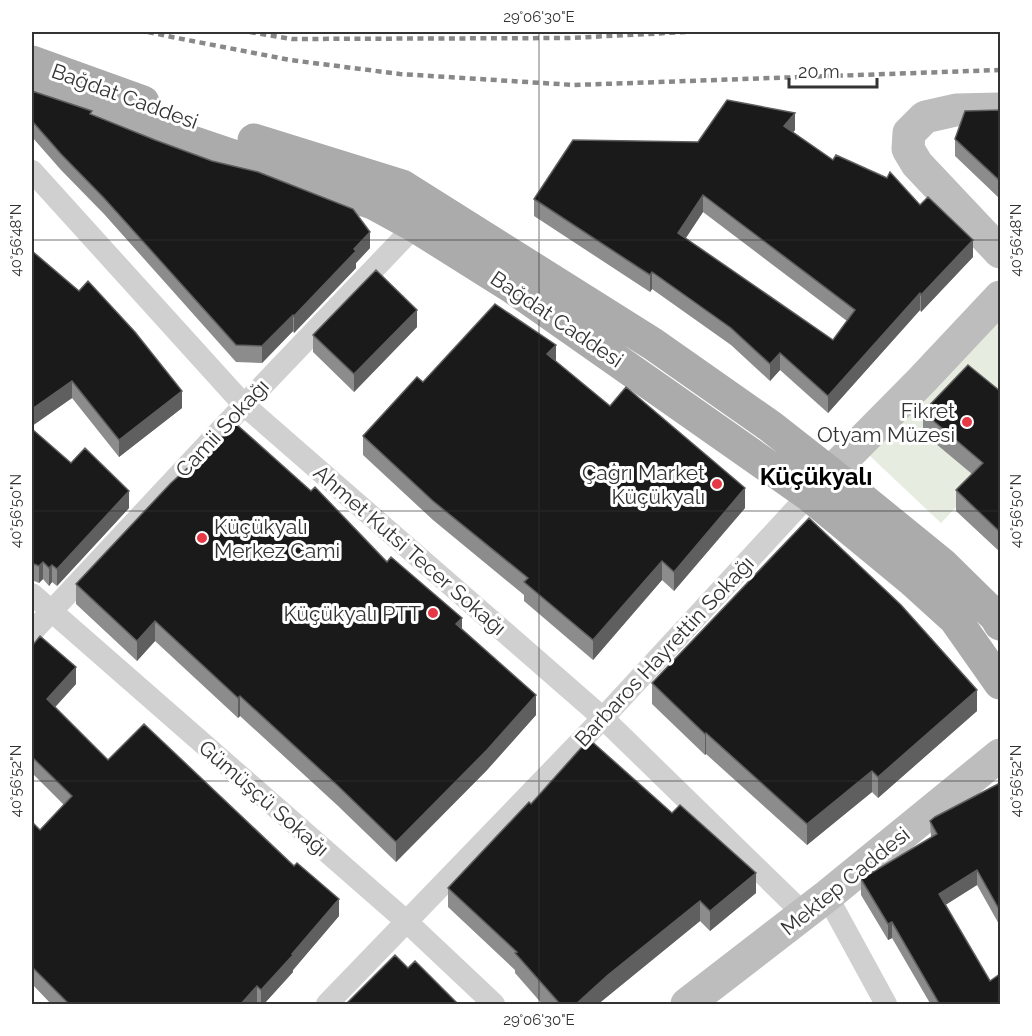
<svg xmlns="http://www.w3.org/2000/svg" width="1032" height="1036" font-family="Raleway,sans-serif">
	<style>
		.green { fill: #e6ecdf }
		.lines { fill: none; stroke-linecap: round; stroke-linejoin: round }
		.street { stroke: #d0d0d0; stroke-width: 22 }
		.secondary { stroke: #bdbdbd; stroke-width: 33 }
		.primary { stroke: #ababab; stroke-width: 33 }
		.rail { stroke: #888; stroke-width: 4.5; stroke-dasharray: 6 4.5; stroke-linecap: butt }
		.wall { fill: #8c8c8c; fill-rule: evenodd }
		.shaded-wall { fill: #5f5f5f }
		.building { fill: #1a1a1a; stroke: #5f5f5f; stroke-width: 1.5; fill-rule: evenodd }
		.ticks { fill: none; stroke: #333; stroke-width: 1.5; stroke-opacity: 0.45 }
		.poi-dot { fill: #e63946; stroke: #fff; stroke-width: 2 }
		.labels { text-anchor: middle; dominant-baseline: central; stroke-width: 6; stroke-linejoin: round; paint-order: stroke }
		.street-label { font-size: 21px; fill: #333; stroke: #fff }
		.poi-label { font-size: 21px; fill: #333; stroke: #fff; text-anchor: end }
		.quarter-label { font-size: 24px; font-weight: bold; fill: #000; stroke: #fff }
		.neatline { fill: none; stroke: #333; stroke-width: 2 }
		.ticks-label { font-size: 15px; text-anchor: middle; fill: #333 }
	</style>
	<rect width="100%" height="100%" fill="#fff"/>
	<path class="green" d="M1000,317V460L941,523L869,455Z"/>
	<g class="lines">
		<path class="street" d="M32,171L244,405L603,718L804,914
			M32,594L407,922L494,1004
			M32,632L244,405L415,226
			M827,896L886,1004
			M327,1004L603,718L818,485"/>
		<path class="secondary" d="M1000,109L956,110L925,117L909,133L908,149L917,164L1000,252
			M830,473L922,380L1000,297
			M687,1004L827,896L1000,755"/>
		<path class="primary" d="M32,62L143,102
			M32,88L373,203L415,226L512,287L809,495L912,580L955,619L1000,683
			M254,140L402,186L653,344L770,426L830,473L942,564L996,617L1000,624"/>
		<path class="rail" d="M148,32L172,37L290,60L400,74L574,85L1000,70
			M250,32L292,39L570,38L686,32"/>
	</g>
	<path class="wall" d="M32,91L92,115L370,248L356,263V268L294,333L293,331L262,363L236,362L104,214L61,170L32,137Z
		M1000,110V199L955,156V139Z
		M795,130L793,132L833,160L920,205L973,257L921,312L920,310L828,413L780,370L770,381L731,345L652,289L650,292L534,216V199L698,142ZM703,212L847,321L833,340L685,239Z
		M32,251L182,408L119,457L72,398L32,426Z
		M417,327L354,392L313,352V335Z
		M556,361L610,406L745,508L674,591L662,580L593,660L524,601V595L433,520L363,455V436L423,382Z
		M1000,391V552L956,511V490L972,474L923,433V412Z
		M32,429L71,463L129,508L57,586L52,582L49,586L43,579L39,583L34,581H32Z
		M387,562L462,629L536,715L487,770L396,862L337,805L240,716L238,718L155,641L137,661L76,604V584Z
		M32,646L76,684L55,707L108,760L339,916L293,970V972L263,1005H258L257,1003L255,1005H52L32,984V822L40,830L64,805L32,773Z
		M652,683L977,711L878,798L872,792L807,845L706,754L705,755L652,704Z
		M1000,783V926L977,885L945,905L1000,1005H931L892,938L888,940L861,895V879L931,837L930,821Z
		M531,804L756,893L710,931L700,921L597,1005H543L515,973V970L448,907V888Z"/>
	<path class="shaded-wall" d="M795,113V130L784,143V126Z
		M703,195V212L678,250V233Z
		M370,232V248L356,263V268L294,333V316Z
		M973,240V257L921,312V295Z
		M652,272V289L650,292V275Z
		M920,293V310L828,413V396Z
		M417,310V327L354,392V374Z
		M293,315V331L262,363V346Z
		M556,345V364L547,354Z
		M780,353V370L770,381V364Z
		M72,381V398L32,426V409Z
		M182,391V408L119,457V440Z
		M745,488V508L674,591V572Z
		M129,491V508L57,586V569Z
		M662,561V580L593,660V640Z
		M43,562V579L39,583V566Z
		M52,565V582L49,586V568Z
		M462,618V638L456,624Z
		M155,621V641L137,661V641Z
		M76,667V684L47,716V699Z
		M977,690V711L878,798V777Z
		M536,695V715L487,770L396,862V842Z
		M240,696V716L238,718V698Z
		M706,733V754L705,755V734Z
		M872,771V792L807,845V824Z
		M977,870V885L939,909V894Z
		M756,873V893L710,931V911Z
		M339,899V916L293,970V972L263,1005H261V990Z
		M700,901V921L597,1005H575L608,975Z
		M892,922V938L888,940V924Z
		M257,986V1003L255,1005H240Z"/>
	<path class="building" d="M32,91L92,111L90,114L155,140L212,161L258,172L353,209L370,232L354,249L356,251L294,316L293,315L262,346L236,345L104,198L61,154L32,121Z
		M727,100L795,113L784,126L833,160L836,155L887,178L890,172L920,205L928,197L973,240L921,295L920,293L828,396L780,353L770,364L731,328L652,272L650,275L534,199L573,140L698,142ZM703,195L855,310L833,340L678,233Z
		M1000,110V181L955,139L965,111Z
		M32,251L79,291L88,281L135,332L182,391L119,440L72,381L32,409Z
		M376,270L417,310L354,374L313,335Z
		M495,304L556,345L547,354L610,406L626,387L745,488L674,572L662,561L593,640L524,582L528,578L433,501L363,436L417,377L423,382Z
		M968,365L1000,391V532L956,490L983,463L923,412Z
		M236,424L311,491L315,487L387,562L391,557L462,618L456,624L536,695L487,750L396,842L337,785L240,696L238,698L155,621L137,641L76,584L171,483Z
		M32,429L71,463L85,448L129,491L57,569L52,565L49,568L43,562L39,566L34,564H32Z
		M809,518L901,605L977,690L878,777L872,771L807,824L706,733L705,734L652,683Z
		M40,636L76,667L47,699L108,760L144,724L294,866L297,863L339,899L292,954L293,955L261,990L257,986L240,1005H70L32,967V822L40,830L72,796L32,757V646Z
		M589,739L672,813L680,805L756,873L710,911L700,901L608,975L575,1005H561L515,953L517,952L448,888L529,802L531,804Z
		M1000,783V911L977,870L939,894L990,981L1000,974V1005H940L892,922L888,924L861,879L937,834L930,821L935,817Z
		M395,955L408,968L415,961L459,1005H345Z"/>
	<path class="ticks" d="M539,32V1004M32,240H1000M32,511H1000M32,781H1000"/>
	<g class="poi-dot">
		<circle cx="967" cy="422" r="6"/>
		<circle cx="717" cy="484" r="6"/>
		<circle cx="202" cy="538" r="6"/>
		<circle cx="433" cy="613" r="6"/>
	</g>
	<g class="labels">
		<g class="street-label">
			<text transform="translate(125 96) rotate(20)">Bağdat Caddesi</text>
			<text transform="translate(557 319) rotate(34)">Bağdat Caddesi</text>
			<text transform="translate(222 428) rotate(-47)">Camii Sokağı</text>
			<text transform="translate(410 550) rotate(41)">Ahmet Kutsi Tecer Sokağı</text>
			<text transform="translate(664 651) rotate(-47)">Barbaros Hayrettin Sokağı</text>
			<text transform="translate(264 798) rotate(41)">Gümüşçü Sokağı</text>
			<text transform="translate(845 881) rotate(-39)">Mektep Caddesi</text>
		</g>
		<g class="poi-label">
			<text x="955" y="410">Fikret<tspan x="955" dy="24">Otyam Müzesi</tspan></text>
			<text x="705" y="472">Çağrı Market<tspan x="705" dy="24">Küçükyalı</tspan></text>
			<text x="214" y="526" text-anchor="start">Küçükyalı<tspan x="214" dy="24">Merkez Cami</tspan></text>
			<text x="421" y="613">Küçükyalı PTT</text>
		</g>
		<g class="quarter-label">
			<text x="816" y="476">Küçükyalı</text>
		</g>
	</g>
	<rect width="1032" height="1036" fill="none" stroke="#ffffff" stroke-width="66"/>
	<path d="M789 78v9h88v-9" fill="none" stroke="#333333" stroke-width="3"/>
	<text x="798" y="78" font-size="18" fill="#333333" stroke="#ffffff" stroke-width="4.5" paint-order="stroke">20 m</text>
	<rect x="33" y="33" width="966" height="970" class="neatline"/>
	<g class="ticks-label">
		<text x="539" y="22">29°06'30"E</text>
		<text transform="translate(1016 240) rotate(-90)" y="5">40°56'48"N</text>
		<text transform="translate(16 240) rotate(-90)" y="5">40°56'48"N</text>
		<text transform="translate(1016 511) rotate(-90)" y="5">40°56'50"N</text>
		<text transform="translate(16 511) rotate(-90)" y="5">40°56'50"N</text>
		<text transform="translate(1016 781) rotate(-90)" y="5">40°56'52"N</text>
		<text transform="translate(16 781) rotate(-90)" y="5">40°56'52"N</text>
		<text x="539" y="1025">29°06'30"E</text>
	</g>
</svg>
